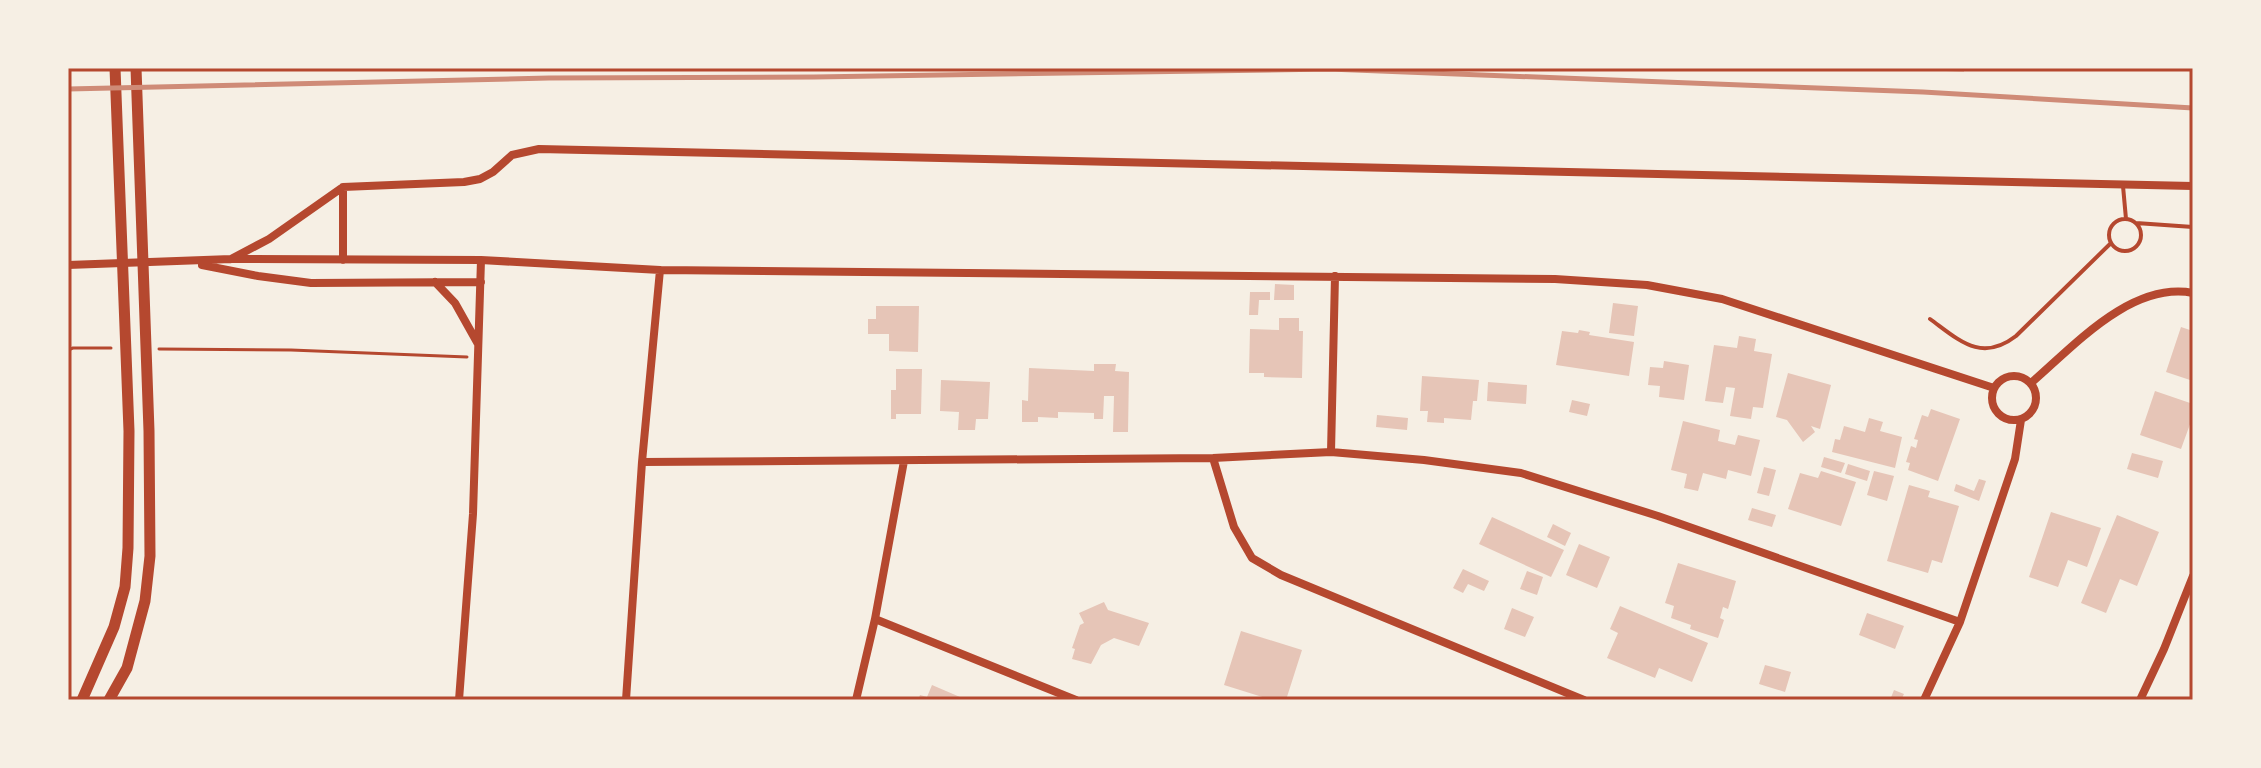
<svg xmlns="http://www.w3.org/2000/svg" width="2261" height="768" font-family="Helvetica,sans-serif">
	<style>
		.building { fill: #e6c5b7 }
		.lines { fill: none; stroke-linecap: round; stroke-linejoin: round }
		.path { stroke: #b5482f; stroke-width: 3 }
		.service { stroke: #b5482f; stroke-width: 4 }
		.minor { stroke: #b5482f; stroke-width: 8 }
		.secondary { stroke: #b5482f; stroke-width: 11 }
		.rail { stroke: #cf8b77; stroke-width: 5 }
		.neatline { fill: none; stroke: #b5482f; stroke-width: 3 }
	</style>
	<rect width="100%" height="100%" fill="#f6efe4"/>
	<path class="building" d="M1946,68H1964V72L1946,71Z
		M1275,284L1294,285V300H1274Z
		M1250,292H1270V300H1259L1258,315H1249Z
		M1613,303L1638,306L1634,336L1609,333Z
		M876,306H919L918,352L889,351V334H868V319H876Z
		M1279,318H1299V331H1303L1302,378L1264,377V373H1249L1250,329L1279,330Z
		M2181,327L2193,331V381L2166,372Z
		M1579,330L1590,332L1589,335L1634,342L1629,376L1556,365L1562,331L1578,333Z
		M1739,336L1756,339L1754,351L1772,354L1763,408L1753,407L1751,419L1730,416L1735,388L1726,387L1723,403L1705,401L1714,345L1737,348Z
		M1664,361L1689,365L1684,400L1659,397L1660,386L1648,385L1650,367L1663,368Z
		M1094,364H1116L1115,371L1129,372L1128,432H1113L1114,396H1104L1103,419H1094V413L1058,412V418L1038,417V422H1022V400L1028,401L1029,368L1094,371Z
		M896,369H922L921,414H896V419H891V390H896Z
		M1788,373L1831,385L1820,429L1811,426L1815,432L1803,442L1787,420L1776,417Z
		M1422,376L1479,380L1477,401H1473L1471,420L1444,418V423L1427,422L1428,411H1420Z
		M941,380L990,382L988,419H976L975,430H958L959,412L940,411Z
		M1488,382L1527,385L1526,404L1487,401Z
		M2155,391L2193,404V416L2181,449L2140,435Z
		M1572,400L1590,404L1587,416L1569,412Z
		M1931,409L1960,419L1938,481L1908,470L1910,463L1906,462L1911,446L1916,448L1918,440L1914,439L1922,415L1928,417Z
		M1377,415L1408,418L1407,430L1376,427Z
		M1869,418L1883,422L1880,431L1902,437L1895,468L1832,452L1835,439L1840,440L1844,426L1865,432Z
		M1683,421L1720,430L1718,441L1735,445L1738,435L1760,440L1751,476L1728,470L1726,479L1703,473L1698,491L1684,488L1687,474L1671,470Z
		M2132,453L2163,461L2158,478L2127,469Z
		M1824,457L1845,463L1841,473L1821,467Z
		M1848,464L1870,471L1867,481L1845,474Z
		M1764,467L1776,470L1769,496L1757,493Z
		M1821,471L1856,482L1841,526L1788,509L1800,473L1818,478Z
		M1874,471L1894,476L1887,501L1867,495Z
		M1979,479L1986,481L1979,501L1954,491L1956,484L1974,491Z
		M1909,485L1930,491L1928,497L1959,506L1942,563L1932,560L1928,573L1887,561Z
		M1752,508L1776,515L1772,527L1748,520Z
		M2051,512L2101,528L2087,567L2068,560L2058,587L2029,577Z
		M2117,515L2159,532L2137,586L2120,579L2106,613L2081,603Z
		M1492,517L1564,550L1551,577L1479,544Z
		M1553,524L1571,533L1565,546L1547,537Z
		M1579,544L1610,557L1597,588L1566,575Z
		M1678,563L1736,581L1728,609L1723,607L1720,618L1724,620L1718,638L1690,629L1691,625L1671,618L1674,606L1665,603Z
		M1463,569L1489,581L1484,591L1468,584L1463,593L1453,588Z
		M1527,571L1543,577L1537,595L1520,589Z
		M1104,602L1108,610L1149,623L1139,646L1114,638L1101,645L1091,664L1072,659L1075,649L1072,648L1080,625L1084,623L1079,613Z
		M1620,606L1708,643L1692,682L1659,668L1655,678L1607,658L1618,633L1610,629Z
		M1512,608L1534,617L1525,637L1504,629Z
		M1867,613L1904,626L1895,649L1859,635Z
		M1241,631L1302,650L1286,700H1272L1224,685Z
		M1765,665L1791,672L1785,692L1759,684Z
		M932,685L967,700H918L920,695L927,697Z
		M1894,690L1904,694L1901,700H1890Z"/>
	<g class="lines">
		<path class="path" d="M159,349L291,350L467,357
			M68,350L73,348H111"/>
		<path class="service" d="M2123,186L2126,219
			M2109 235a16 16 0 1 1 32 0a16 16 0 1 1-32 0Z
			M2136,223L2193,227
			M1930,319C1959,340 1981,363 2016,336L2111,243"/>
		<path class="minor" d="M231,259L269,239L343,187L464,182L480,179L493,172L512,155L539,149L2193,186
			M343,260V187
			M68,265L231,259L481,260L660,270L1555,279L1647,285L1722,299L1994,388
			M202,265L258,276L311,283L481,282
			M435,282L455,303L478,344
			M1992 398a22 22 0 1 1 44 0a22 22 0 1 1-44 0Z
			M2031,383C2073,347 2131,281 2193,293
			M1331,452L1335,276
			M1213,458L1234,527L1252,558L1281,575L1584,700
			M642,462L1213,458L1331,452L1424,460L1521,473L1658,516L1960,622
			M875,619L1076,700
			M459,700L473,514L481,260
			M626,700L642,462L660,270
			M856,700L875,619L904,461
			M1924,700L1960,622L2015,459L2021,420
			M2140,700L2164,649L2193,576"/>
		<path class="secondary" d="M82,700L114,627L125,587L128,548L129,431L115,68
			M109,700L127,668L145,601L150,556L149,431L136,68"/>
		<path class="rail" d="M68,89L549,78L814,77L1329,69L1923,92L2193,108"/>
	</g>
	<rect width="2261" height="768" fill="none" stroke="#f6efe4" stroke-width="140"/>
	<rect x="70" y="70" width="2121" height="628" class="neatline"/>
</svg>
